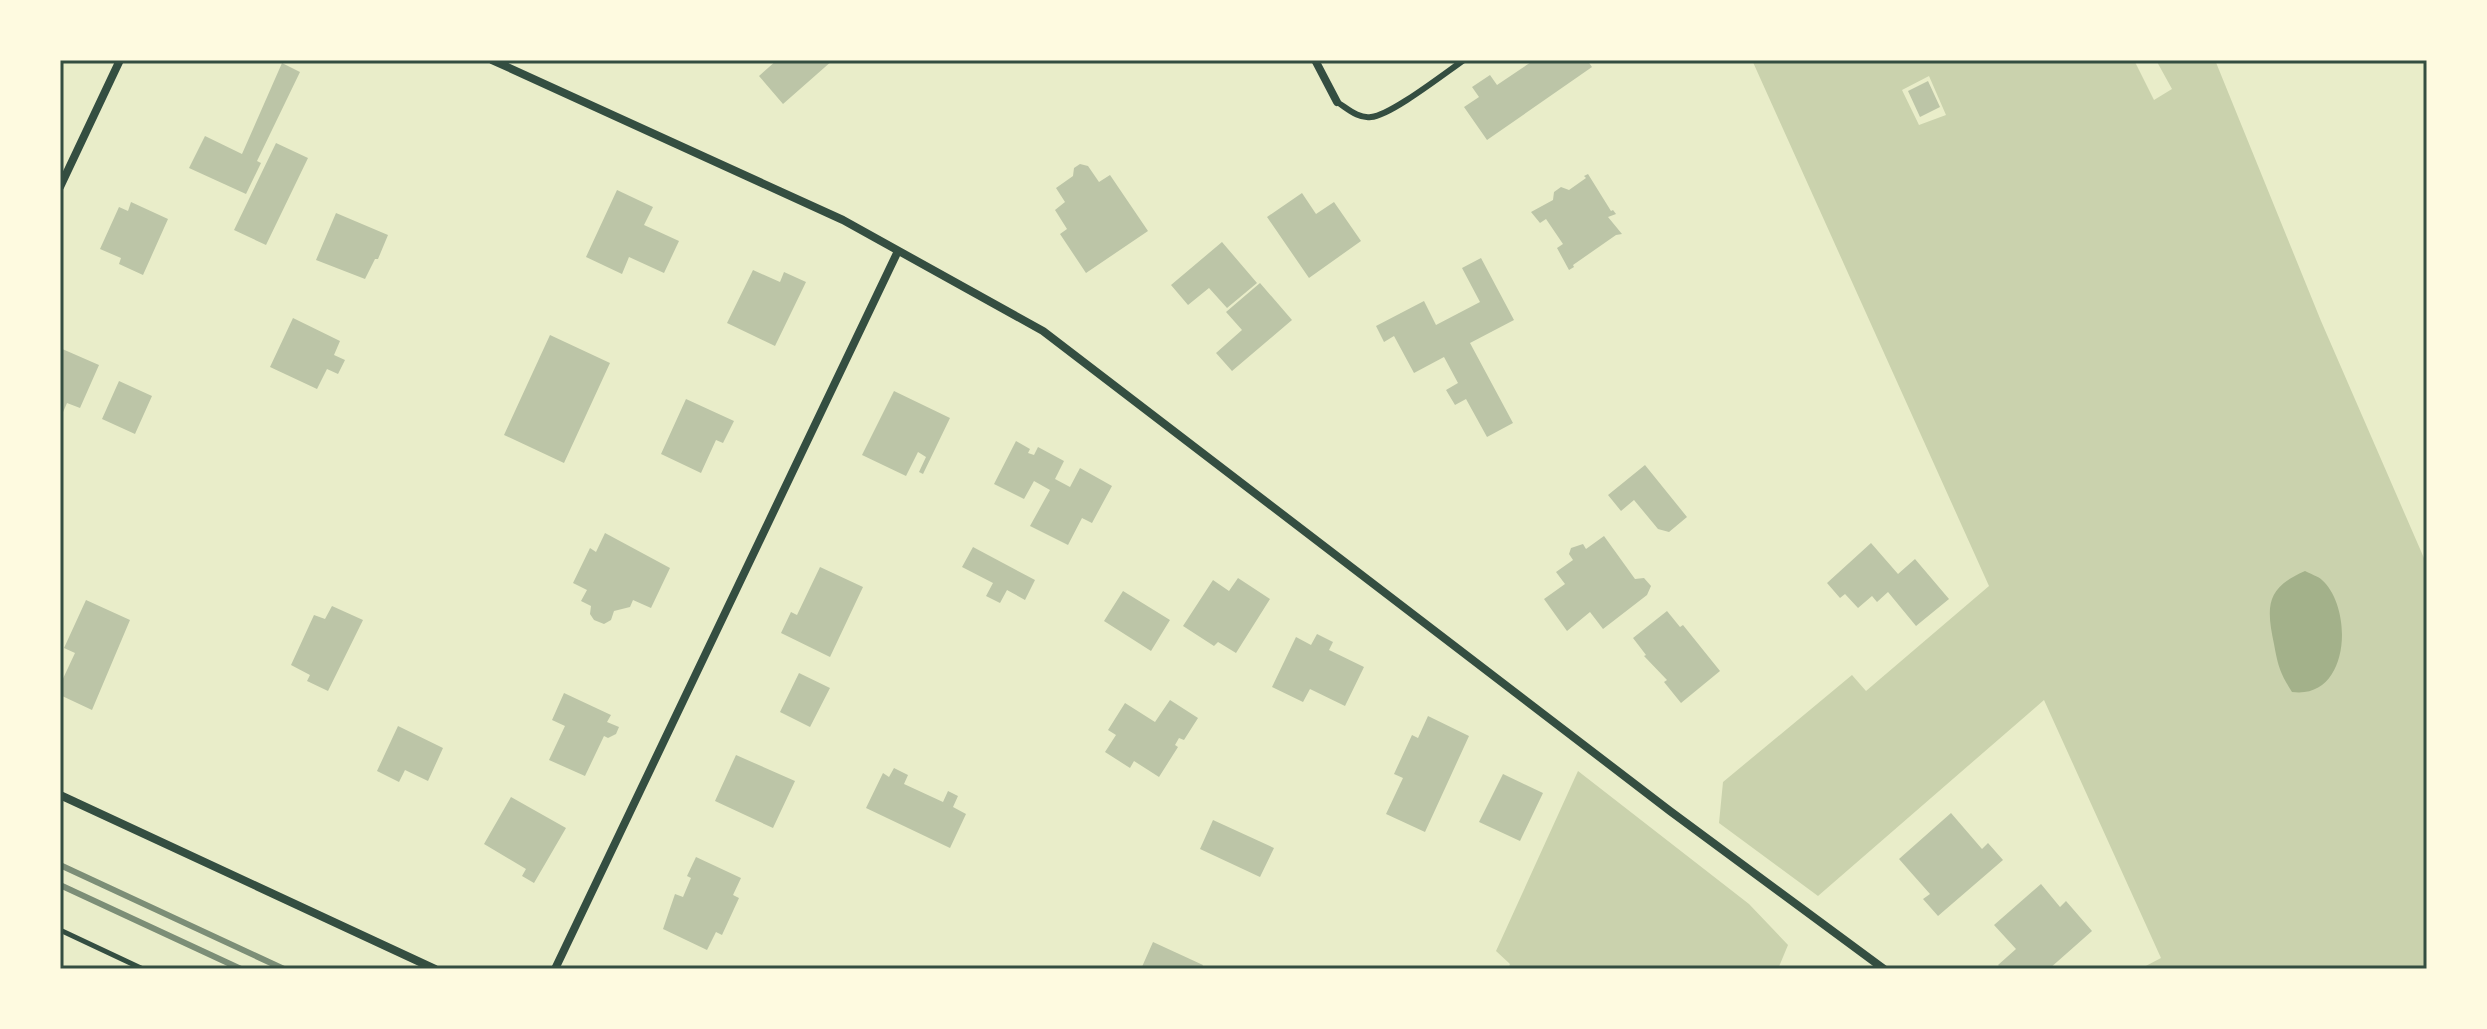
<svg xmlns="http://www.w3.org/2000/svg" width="2487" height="1029" font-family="Arial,sans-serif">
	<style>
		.green { fill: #cad2ad; fill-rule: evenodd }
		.water { fill: #a3b18a }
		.building { fill: #bcc5a7 }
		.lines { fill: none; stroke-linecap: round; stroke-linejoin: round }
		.path { stroke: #344e41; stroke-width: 5 }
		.service { stroke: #344e41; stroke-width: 6 }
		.minor { stroke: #344e41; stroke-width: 8 }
		.rail { stroke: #7c8e77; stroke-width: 6 }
		.neatline { fill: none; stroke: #344e41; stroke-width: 3 }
	</style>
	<rect width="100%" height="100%" fill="#e9edc9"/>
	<path class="green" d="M1752,60H2134L2154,100L2172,89L2156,60H2215L2321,321L2427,565V969H2140L2161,958L2044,700L1818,896L1719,823L1723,782L1852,675L1866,691L1989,586ZM1929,76L1946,115L1919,125L1902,90Z
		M1578,771L1749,904L1788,945L1778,969H1508L1510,964L1496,951Z"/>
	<path class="water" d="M2305,571C2310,574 2318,576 2322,580C2354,609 2350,700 2292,692C2280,673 2278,666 2274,644C2266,606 2266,588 2305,571Z"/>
	<path class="building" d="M777,60H833L783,104L759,76Z
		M1534,60H1587L1592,67L1487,140L1464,107L1479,97L1472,87L1490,75L1497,85Z
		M282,63L300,72L257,161L261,163L246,194L189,168L205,136L242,154Z
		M1928,81L1940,107L1920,117L1908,91Z
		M276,143L308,158L266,245L234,230Z
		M1080,164L1088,166L1099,182L1110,175L1148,231L1086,273L1060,234L1067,229L1055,210L1065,202L1056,188L1073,176L1074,168Z
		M1588,174L1611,211L1613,210L1616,214L1608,217L1622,234L1616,235L1573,265L1574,267L1569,270L1557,248L1563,244L1546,219L1540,223L1531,212L1553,200L1554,192L1561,187L1569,190L1586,178L1584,176Z
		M617,190L653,207L644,225L679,241L664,273L629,257L622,274L586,257Z
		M1302,193L1316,214L1334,202L1361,241L1309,278L1267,217Z
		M131,202L168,219L143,275L119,264L121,258L100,249L119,207L128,211Z
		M336,213L388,235L378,259H375L365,279L316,260Z
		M1222,242L1257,283L1227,308L1209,288L1188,305L1171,285Z
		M1481,258L1514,320L1470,343L1513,423L1487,437L1466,399L1455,405L1446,390L1458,383L1444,357L1414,373L1394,336L1384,342L1376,326L1424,301L1436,325L1480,302L1462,268Z
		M753,270L780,282L784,272L806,282L775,346L727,323Z
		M1260,283L1292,320L1232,371L1216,353L1242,330L1226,312Z
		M293,318L340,341L334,355L345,360L338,374L327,369L317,389L270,367Z
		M550,335L610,363L564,463L504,435Z
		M60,348L99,365L80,408L67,403L60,419Z
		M119,381L152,396L135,434L102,419Z
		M894,391L950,418L923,474L919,472L926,457L918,452L906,476L862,455Z
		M686,399L734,421L723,443L716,440L701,473L661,454Z
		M1016,441L1030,449L1028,453L1034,455L1038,447L1064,461L1055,479L1070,487L1080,468L1112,486L1092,523L1082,518L1068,545L1030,526L1050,490L1034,481L1024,499L994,484Z
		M1645,465L1687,517L1669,532L1658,529L1634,500L1621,511L1608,495Z
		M605,533L670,568L651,608L633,600L630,607L614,611L611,620L604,624L594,620L590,614L591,606L581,601L587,590L573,583L590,548L596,552Z
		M1604,536L1635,579L1644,578L1651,586L1647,595L1603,629L1590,612L1567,631L1544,599L1565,584L1556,572L1573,560L1569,554L1571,548L1583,544L1586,549Z
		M1871,543L1898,574L1915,559L1949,599L1916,626L1888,592L1877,602L1872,596L1858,608L1845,594L1840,598L1827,583Z
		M973,547L1035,580L1025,600L1007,590L1000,603L986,596L993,583L962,567Z
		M820,567L863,587L830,657L781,633L791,612L797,615Z
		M1238,578L1270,599L1236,653L1218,642L1214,646L1183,626L1213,580L1229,591Z
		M1123,591L1170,620L1151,651L1104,621Z
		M86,600L130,620L92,710L60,695V685L75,653L64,648Z
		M332,606L363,620L328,691L307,681L310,675L291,665L314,615L325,619Z
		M1667,611L1680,627L1683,625L1720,671L1681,703L1664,682L1667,680L1644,656L1646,655L1633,638Z
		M1317,634L1333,642L1329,650L1364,667L1345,706L1310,689L1303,702L1272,687L1296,637L1311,645Z
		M799,673L830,688L810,727L780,712Z
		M564,693L611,715L607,722L619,727L616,734L608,738L604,736L585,776L549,760L565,726L552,720Z
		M1170,700L1198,718L1184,740L1179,738L1175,745L1178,747L1159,777L1134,761L1130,768L1105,752L1116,735L1108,730L1125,703L1155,722Z
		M1428,716L1469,736L1425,832L1386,814L1403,778L1394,774L1412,735L1418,738Z
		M398,726L443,748L428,781L405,770L399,782L377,771Z
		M736,755L795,781L773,828L715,801Z
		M894,768L908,775L904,784L943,802L948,791L958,796L953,807L966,814L950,848L866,808L883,773L889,777Z
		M1503,774L1543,793L1520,841L1479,822Z
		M511,797L566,828L534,883L522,876L526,869L484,844Z
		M1951,813L1982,849L1988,843L2003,860L1938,916L1923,899L1930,894L1899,859Z
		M1213,820L1274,848L1260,877L1200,849Z
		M696,857L741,878L733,895L739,898L722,935L716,932L707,950L663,929L675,894L683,897L691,878L687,876Z
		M2041,884L2060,907L2066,901L2092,931L2049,969H2002L1998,965L2016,949L1994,925Z
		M1153,942L1203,965L1201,969H1141Z"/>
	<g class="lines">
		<path class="path" d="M60,930L143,969"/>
		<path class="service" d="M1337,102C1347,108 1358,119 1371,117C1390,116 1445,73 1464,60"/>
		<path class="minor" d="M492,60L843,220L1043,331L1670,811L1884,969
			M1315,60L1337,102
			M60,187L120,60
			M60,795L435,969
			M555,969L898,251"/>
		<path class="rail" d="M60,865L284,969
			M60,885L241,969"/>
	</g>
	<rect width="2487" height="1029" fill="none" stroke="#fefae0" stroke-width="124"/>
	<rect x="62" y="62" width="2363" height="905" class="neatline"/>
</svg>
